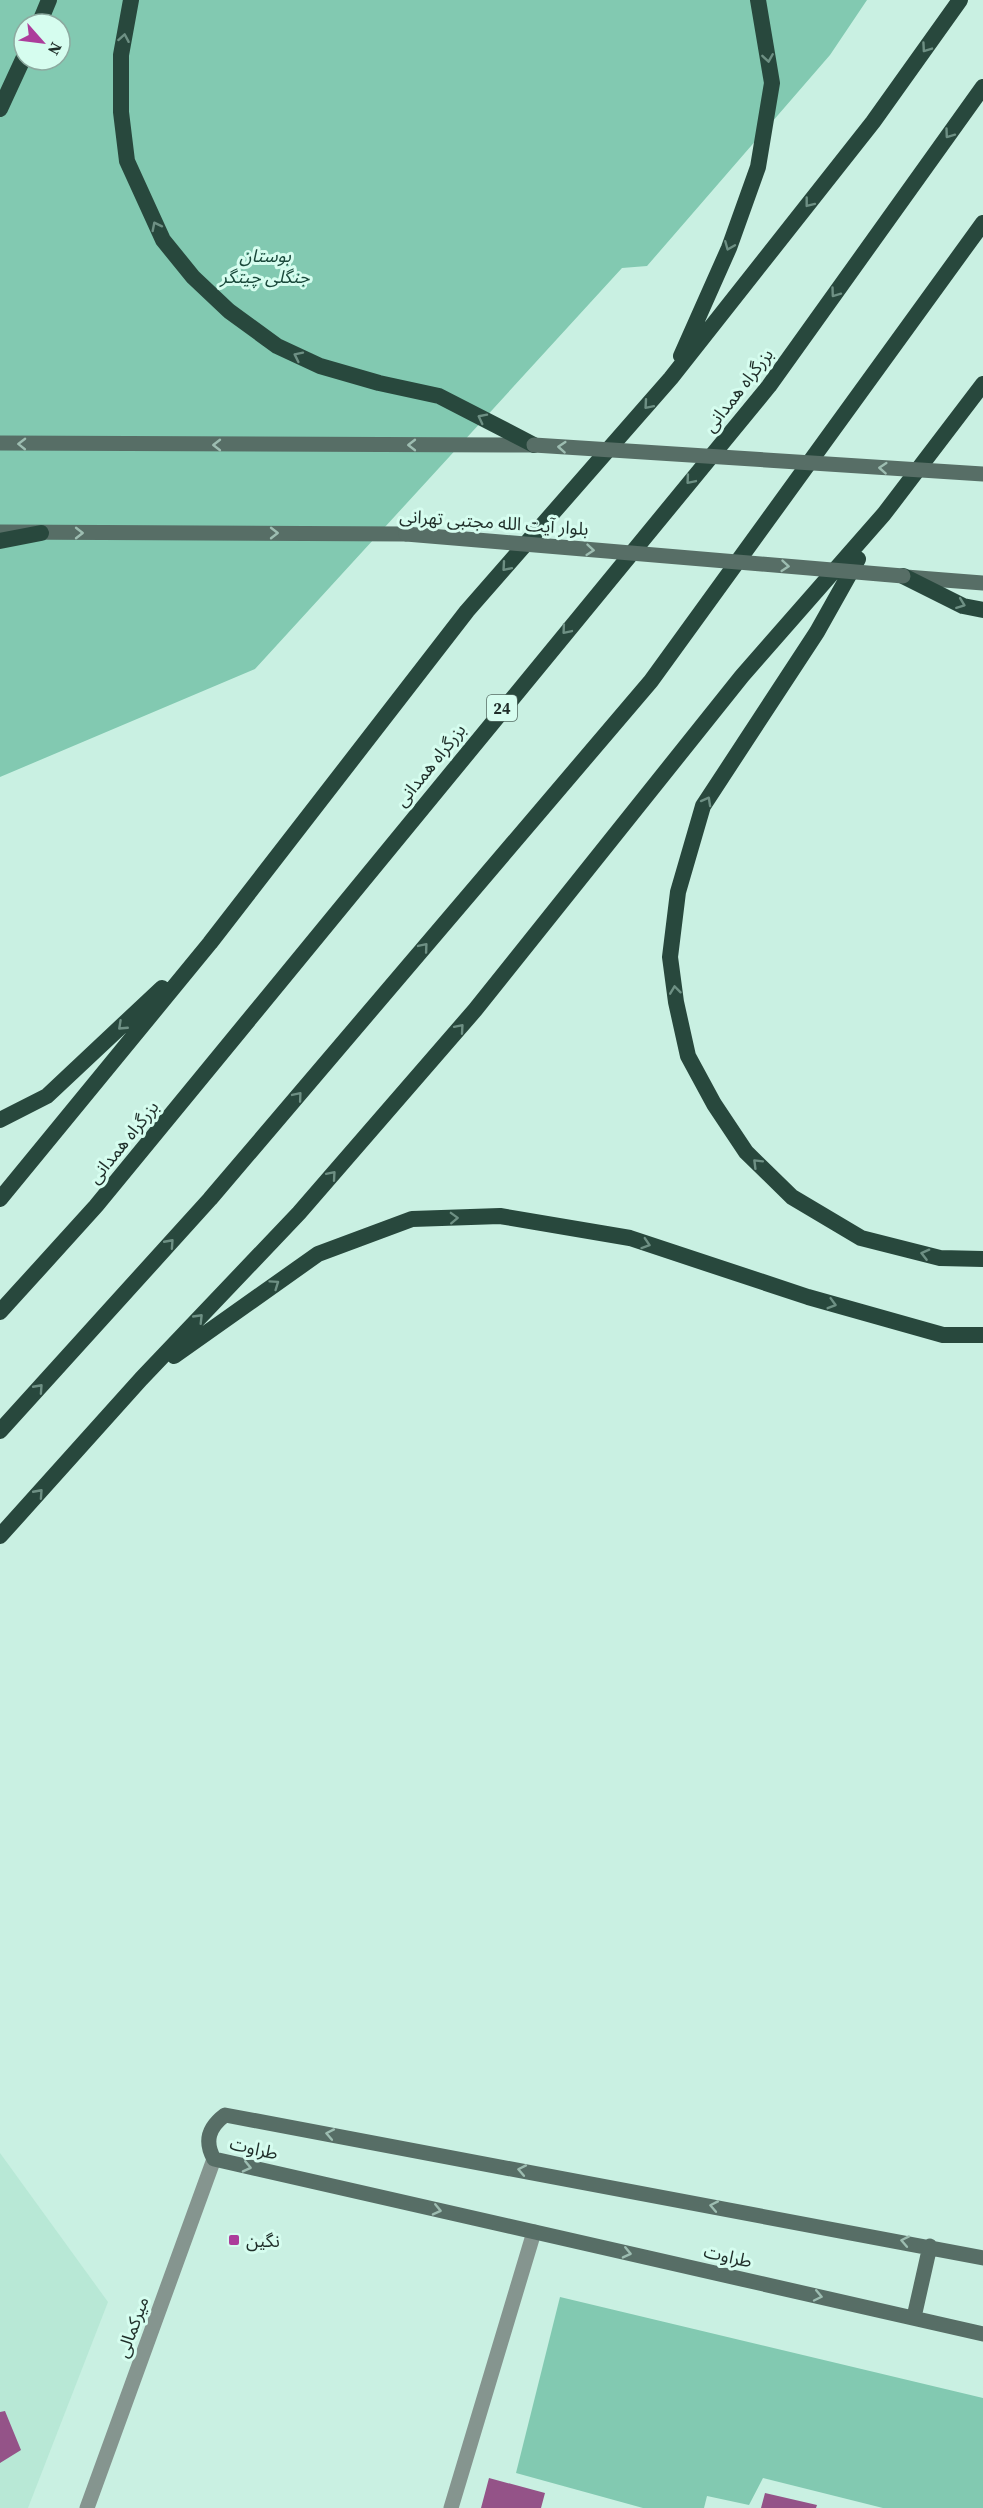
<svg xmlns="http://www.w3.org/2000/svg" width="983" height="2508" font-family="'Source Serif 4','Noto Sans Arabic',serif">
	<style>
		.built { fill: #b8e8d6 }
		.green { fill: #82c9b1; fill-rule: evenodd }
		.building { fill: #945388 }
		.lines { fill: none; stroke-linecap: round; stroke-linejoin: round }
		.minor { stroke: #85958f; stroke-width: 15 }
		.tertiary { stroke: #85958f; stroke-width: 15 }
		.secondary { stroke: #576e66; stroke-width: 15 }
		.trunk { stroke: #28483d; stroke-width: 16 }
		.secondary-bridge { stroke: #576e66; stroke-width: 15 }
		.oneway { stroke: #6e9084 }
		.oneway2 { stroke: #9dbdb1 }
		.poi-dot { fill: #ac3d9b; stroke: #d6fdef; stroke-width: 2 }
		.labels { text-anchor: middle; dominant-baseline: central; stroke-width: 6; stroke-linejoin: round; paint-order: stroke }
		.shield { fill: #d6fdef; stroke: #566c64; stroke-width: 1.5 }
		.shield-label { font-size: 16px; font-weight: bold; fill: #1f2e29 }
		.park-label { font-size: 18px; font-style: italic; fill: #1a493b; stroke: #d6fdef }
		.street-label { font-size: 18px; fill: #1f2e29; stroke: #d6fdef }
		.poi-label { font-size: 18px; fill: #1f2e29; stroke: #d6fdef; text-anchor: start }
	</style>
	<rect width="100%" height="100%" fill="#c9f0e2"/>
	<path class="built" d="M0,2153L108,2302L28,2508H0Z"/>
	<path class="green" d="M0,0H867L830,55L647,266L622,268L255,669L0,777ZM24,24H60V60H24Z
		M560,2297L983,2398V2508H883L763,2478L749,2505L707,2496L704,2508H643L516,2473Z"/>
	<path class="building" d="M5,2411L21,2450L0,2463V2412Z
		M489,2478L545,2493L541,2508H481Z
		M765,2493L817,2505L816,2508H761Z"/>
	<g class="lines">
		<path class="minor" d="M451,2508L534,2232"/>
		<path class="tertiary" d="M87,2508L214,2159"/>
		<path class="secondary" d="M0,443L534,445
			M0,532L406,534
			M906,577L983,583
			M983,2258L225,2115C209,2127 204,2141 214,2159L983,2334
			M914,2317L930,2246"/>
		<path class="trunk" d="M131,0L121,55V112L127,161L163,240L193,277L229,311L277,346L320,366L379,383L439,396L534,445
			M39,24L49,0
			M0,109L24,57
			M681,356L729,248L758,167L772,83L758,0
			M0,541L41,533
			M858,559L817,632L703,806L678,892L670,957L676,1002L688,1056L714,1104L746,1152L792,1197L861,1238L940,1258L983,1259
			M903,576L963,606L983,610
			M0,1120L47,1096L162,988
			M0,1199L210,943L467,611L671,378L873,122L960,0
			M0,1312L96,1206L769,386L983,87
			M174,1356L318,1254L412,1219L500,1216L630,1238L808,1297L943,1335H983
			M0,1431L210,1199L651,681L983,223
			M0,1536L141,1379L299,1213L475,1010L742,676L884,514L983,384"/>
		<path class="secondary-bridge" d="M534,445L983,474
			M406,534L903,576"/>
	</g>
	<defs><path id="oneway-chevron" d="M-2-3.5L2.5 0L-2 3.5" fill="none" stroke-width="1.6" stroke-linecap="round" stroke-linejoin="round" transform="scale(1.5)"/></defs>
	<g class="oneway">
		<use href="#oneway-chevron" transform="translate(124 38) rotate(-80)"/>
		<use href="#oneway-chevron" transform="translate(926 48) rotate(125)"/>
		<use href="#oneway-chevron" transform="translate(768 58) rotate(81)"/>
		<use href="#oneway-chevron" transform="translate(949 134) rotate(126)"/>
		<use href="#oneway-chevron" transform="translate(809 203) rotate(128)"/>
		<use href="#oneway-chevron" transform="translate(156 226) rotate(-117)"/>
		<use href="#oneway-chevron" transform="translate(729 246) rotate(112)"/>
		<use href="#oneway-chevron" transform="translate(835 293) rotate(126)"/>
		<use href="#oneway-chevron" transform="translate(298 356) rotate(-154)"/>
		<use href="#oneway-chevron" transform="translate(648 405) rotate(131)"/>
		<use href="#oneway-chevron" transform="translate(482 418) rotate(-153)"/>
		<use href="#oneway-chevron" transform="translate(690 480) rotate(130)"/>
		<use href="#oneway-chevron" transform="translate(506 567) rotate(131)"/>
		<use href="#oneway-chevron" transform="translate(961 604) rotate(21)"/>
		<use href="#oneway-chevron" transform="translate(566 630) rotate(130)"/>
		<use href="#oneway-chevron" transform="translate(707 801) rotate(-61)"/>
		<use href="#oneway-chevron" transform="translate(424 947) rotate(-50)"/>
		<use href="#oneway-chevron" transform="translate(675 990) rotate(-97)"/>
		<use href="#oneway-chevron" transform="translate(122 1026) rotate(137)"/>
		<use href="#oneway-chevron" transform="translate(460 1028) rotate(-49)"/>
		<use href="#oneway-chevron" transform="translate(298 1096) rotate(-50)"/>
		<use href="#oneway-chevron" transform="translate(757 1163) rotate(-135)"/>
		<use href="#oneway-chevron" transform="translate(332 1175) rotate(-49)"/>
		<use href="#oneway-chevron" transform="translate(454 1218) rotate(-2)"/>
		<use href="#oneway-chevron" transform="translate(170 1243) rotate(-48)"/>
		<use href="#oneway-chevron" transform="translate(646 1244) rotate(18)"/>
		<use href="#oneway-chevron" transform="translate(925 1254) rotate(-166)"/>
		<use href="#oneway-chevron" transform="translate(275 1284) rotate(-35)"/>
		<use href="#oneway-chevron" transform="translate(832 1304) rotate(16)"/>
		<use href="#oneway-chevron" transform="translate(199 1318) rotate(-46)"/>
		<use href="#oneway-chevron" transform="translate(39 1388) rotate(-48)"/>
		<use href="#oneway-chevron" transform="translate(39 1493) rotate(-48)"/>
	</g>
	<g class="oneway2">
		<use href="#oneway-chevron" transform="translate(22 444) rotate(-179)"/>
		<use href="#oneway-chevron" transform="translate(217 445) rotate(-180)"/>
		<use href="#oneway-chevron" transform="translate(412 445) rotate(-180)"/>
		<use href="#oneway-chevron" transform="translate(562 447) rotate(-176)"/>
		<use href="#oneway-chevron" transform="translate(883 468) rotate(-176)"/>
		<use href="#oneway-chevron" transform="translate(79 533)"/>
		<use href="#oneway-chevron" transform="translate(274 533)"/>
		<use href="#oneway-chevron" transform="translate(590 550) rotate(5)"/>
		<use href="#oneway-chevron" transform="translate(785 566) rotate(5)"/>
		<use href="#oneway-chevron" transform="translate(330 2134) rotate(-169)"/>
		<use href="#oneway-chevron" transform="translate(247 2167) rotate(13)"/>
		<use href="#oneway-chevron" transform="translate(522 2170) rotate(-169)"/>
		<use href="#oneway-chevron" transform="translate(714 2206) rotate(-169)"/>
		<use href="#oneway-chevron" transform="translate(437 2210) rotate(13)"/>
		<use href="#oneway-chevron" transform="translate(905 2241) rotate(-169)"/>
		<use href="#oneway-chevron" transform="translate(627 2253) rotate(13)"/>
		<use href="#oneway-chevron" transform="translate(818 2296) rotate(12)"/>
	</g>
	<rect class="poi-dot" x="228" y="2234" width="12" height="12" rx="3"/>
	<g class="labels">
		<rect class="shield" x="487" y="695" width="30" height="26" rx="4.5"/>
		<g class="shield-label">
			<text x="502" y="708">24</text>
		</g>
		<g class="park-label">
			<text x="265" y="255">بوستان<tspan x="265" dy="21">جنگلی چیتگر</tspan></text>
		</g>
		<g class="street-label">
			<text transform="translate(738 390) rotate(-52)">بزرگراه همدانی</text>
			<text transform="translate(494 522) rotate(4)">بلوار آیت الله مجتبی تهرانی</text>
			<text transform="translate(430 765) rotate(-51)">بزرگراه همدانی</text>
			<text transform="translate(123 1142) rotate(-51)">بزرگراه همدانی</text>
			<text transform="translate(254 2148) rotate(13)">طراوت</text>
			<text transform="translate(728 2256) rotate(13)">طراوت</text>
			<text transform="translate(132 2327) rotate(-70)">میرکمالی</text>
		</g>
		<g class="poi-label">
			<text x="246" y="2240">نگین</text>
		</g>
	</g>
	<g transform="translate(42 42) rotate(118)"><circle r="28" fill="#d6fdef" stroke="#8daaa0" stroke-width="1.5"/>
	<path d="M0-4.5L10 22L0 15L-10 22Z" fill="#ac3d9b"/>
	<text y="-9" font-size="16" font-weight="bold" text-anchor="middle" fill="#1f2e29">N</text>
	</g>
</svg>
